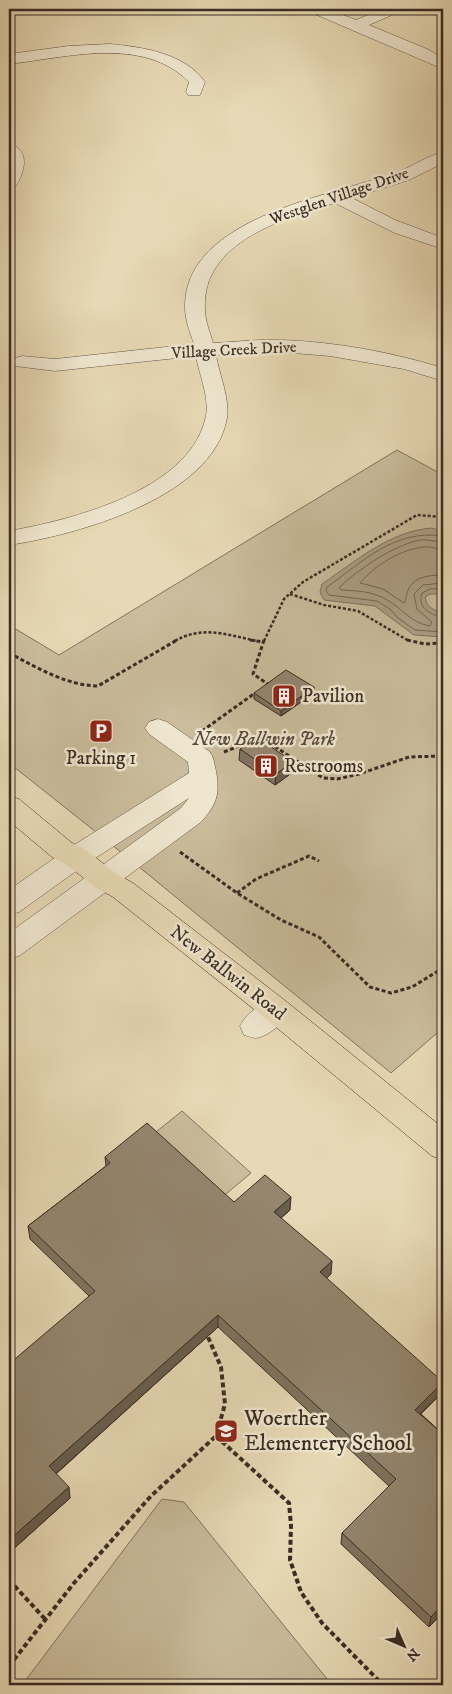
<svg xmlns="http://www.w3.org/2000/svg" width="452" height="1694" font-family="'IM FELL DW Pica',serif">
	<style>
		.green { fill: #cabc9c; stroke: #827460 }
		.water { fill: #ac9e84; stroke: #7e705e }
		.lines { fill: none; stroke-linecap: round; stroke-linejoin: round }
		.shore { stroke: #736554; stroke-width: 1 }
		.minor-casing { stroke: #655748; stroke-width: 1 }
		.major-casing { stroke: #3a2c24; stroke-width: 1 }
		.path-far2 { stroke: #3a2c24; stroke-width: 2.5; stroke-dasharray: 3 2; stroke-linecap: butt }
		.path-far1 { stroke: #3a2c24; stroke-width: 3; stroke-dasharray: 4 2.5; stroke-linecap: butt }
		.path { stroke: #3a2c24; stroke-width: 4; stroke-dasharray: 5 3; stroke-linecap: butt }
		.minor { fill: #efe6cf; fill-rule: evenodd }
		.major { fill: #e7d9b5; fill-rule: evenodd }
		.wall { fill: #7f735f; stroke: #3a2c24 }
		.shaded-wall { fill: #685e4e; stroke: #3a2c24 }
		.building { fill: #94866f; stroke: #3a2c24 }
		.labels { text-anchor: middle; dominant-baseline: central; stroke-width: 5; stroke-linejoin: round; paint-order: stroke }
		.far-street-label { font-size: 16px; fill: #3a2c24; stroke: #efe6cf }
		.poi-label { font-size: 19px; fill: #3a2c24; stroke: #efe6cf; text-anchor: start }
		.park-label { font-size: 19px; font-style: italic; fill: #57493c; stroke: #efe6cf }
		.street-label { font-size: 19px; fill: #3a2c24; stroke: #efe6cf }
		.near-poi-label { font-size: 22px; fill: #3a2c24; stroke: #efe6cf; text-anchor: start }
	</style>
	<rect width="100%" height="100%" fill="#e7d9b5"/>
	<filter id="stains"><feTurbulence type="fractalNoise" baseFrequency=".004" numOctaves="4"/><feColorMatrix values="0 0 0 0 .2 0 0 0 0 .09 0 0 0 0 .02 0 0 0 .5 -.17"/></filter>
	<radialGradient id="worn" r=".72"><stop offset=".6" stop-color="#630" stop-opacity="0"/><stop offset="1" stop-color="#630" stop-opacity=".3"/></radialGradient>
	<path class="green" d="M397,450L443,475V1028L391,1073L106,840L9,763V625L59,655Z
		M182,1111L251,1173L220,1199L151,1136Z
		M162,1499L184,1502L332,1685H22Z"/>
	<path class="water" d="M432,528L443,532V594H430L425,597C427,607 433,611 443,612V637L414,635L375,606L324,600L320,592L322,584C356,561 390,531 432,528Z"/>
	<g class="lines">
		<path class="shore" d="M443,536C394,529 364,561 327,587L326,591L329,595L377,601L390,609L398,618L415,630L443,632
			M443,542C435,542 427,539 420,540C394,545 357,570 339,588L341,590C357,591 373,591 387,600C403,609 411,623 430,626L432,622L417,609L414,594L423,585L443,583
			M443,550C437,549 430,546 424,547C401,549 374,566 360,583L383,589L404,603C407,598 406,593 409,588C416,576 431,575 443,575
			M443,589H430L422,593C417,608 430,615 443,617"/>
		<g class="minor-casing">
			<path id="minor" d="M308,9H328L356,20L382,9H401L399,12L369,25L427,49L443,58V69L310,12Z
				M110,44C142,47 185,53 205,82L200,95H188L186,92L189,82C143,35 65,58 9,64V54L69,46Z
				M9,144C31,149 25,173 15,187L9,188Z
				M443,152V163L409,180L352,198L395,220L443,238V249L395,233L335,203C285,218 201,242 205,309C205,321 210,332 213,343C236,342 259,339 282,340C336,342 391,352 443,368V381L404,369L330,356L281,352L216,355C219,374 230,398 227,418C213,498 76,535 9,545V531C71,520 187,491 205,420C211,400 199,375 196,356L55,371L15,366L12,362L15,358L22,356L55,359L194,344C190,332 185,320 185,307C184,225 309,200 369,181C379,178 389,176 398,172C413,166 427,156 443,152Z
				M158,719L167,722L210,752C214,758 214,763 216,771C220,794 217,804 201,822L19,956L9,959V933L181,808L189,798L86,864L19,912L9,915V890L66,850L189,773L188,762L149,734L145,728L149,722Z
				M276,998L287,1002L291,1010C285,1021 270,1036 256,1038C253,1038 248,1036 244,1035L240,1026C247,1012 261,1003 276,998Z"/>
		</g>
		<g class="major-casing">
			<path id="major" d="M9,796L19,799L72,843L86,850L115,873L133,883L287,1002L443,1128V1160L432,1156L265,1018L113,897L95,887L66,864L52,857L9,821Z"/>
		</g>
		<path class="path-far2" d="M290,594L324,605L358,611L409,641
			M175,641C202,625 228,635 257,641
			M264,641L284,599L303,582L417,515L443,517"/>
		<path class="path-far1" d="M250,640L263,642
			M264,640L253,674L268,684L266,685
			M407,640L425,644L443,643
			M9,653C38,668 65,685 98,686L177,640
			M202,731L255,693
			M224,752L244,744L257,735L323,778L337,779L359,774L409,757L443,756
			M180,852L237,893L281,920L319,937L370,987L391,993L412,987L443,968
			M237,893L256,879L309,856L319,861"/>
		<path class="path" d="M216,1436L289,1503L291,1525L290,1560L301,1592L322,1623L383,1685
			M9,1580L45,1619
			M9,1666L74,1583L151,1496L216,1436L225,1404L221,1367L208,1337"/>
		<use href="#minor" class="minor"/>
		<use href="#major" class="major"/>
	</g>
	<path class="wall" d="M314,687V693L281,716L254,699V693Z
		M240,749L293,772L275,785L239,760Z
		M105,1157L234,1202L290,1210L281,1218L331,1274L326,1278L441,1394L421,1414L443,1434V1612L429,1627L341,1544L342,1533L389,1486L218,1327L56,1474L70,1498L9,1553L89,1296L30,1239L28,1226L106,1166Z"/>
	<path class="shaded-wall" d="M314,687V693L281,716V711Z
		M293,762V772L275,785L276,774Z
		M291,1197L290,1210L273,1225L274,1212Z
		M332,1261L331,1274L319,1285L320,1272Z
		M218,1315V1327L51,1478L49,1466Z
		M443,1382L441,1394L413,1421L415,1410Z
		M69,1487L70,1498L9,1553V1540Z
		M443,1604V1612L429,1627L431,1617Z"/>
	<path class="building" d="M286,670L314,687L281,711L254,693Z
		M257,737L293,762L276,774L240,749Z
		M147,1123L234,1202L265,1175L291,1197L274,1212L332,1261L320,1272L443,1382L415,1410L443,1434V1604L431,1617L342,1533L396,1479L218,1315L49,1466L69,1487L9,1540V1364L95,1291L28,1226L110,1163L105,1157Z"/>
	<defs>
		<g id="building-square" transform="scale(1.25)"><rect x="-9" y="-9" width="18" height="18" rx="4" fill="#8f2418" stroke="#efe6cf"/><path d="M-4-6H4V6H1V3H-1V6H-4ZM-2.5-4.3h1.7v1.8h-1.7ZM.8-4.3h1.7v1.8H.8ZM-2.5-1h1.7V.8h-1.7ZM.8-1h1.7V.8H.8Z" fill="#fff"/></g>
		<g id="parking-square" transform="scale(1.25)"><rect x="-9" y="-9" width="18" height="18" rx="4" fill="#8f2418" stroke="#efe6cf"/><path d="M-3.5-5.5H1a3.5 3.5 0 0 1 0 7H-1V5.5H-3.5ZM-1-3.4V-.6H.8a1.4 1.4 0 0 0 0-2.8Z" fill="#fff"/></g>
		<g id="school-square" transform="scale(1.25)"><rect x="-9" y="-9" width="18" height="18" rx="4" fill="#8f2418" stroke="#efe6cf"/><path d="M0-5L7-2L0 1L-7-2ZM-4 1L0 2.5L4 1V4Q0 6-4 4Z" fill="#fff"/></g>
	</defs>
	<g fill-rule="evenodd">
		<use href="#building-square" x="284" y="696"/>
		<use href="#parking-square" x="101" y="731"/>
		<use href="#building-square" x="266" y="766"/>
		<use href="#school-square" x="226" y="1431"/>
	</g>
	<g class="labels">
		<g class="far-street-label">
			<text transform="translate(339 196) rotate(-19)">Westglen Village Drive</text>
			<text transform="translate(234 350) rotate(-3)">Village Creek Drive</text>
		</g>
		<g class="poi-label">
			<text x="302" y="696">Pavilion</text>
			<text x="101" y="758" text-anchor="middle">Parking 1</text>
			<text x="284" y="766">Restrooms</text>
		</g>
		<g class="park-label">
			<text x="264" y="739">New Ballwin Park</text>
		</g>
		<g class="street-label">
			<text transform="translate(228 973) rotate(38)">New Ballwin Road</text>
		</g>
		<g class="near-poi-label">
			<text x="244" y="1418">Woerther<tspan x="244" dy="25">Elementery School</tspan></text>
		</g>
	</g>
	<rect width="452" height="1694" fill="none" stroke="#e7d9b5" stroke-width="30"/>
	<rect x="10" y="10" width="432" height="1674" fill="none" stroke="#3a2c24" stroke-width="2.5"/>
	<rect x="15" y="15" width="422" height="1664" fill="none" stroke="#3a2c24"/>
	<g transform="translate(404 1646) rotate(135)" stroke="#efe6cf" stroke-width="4" paint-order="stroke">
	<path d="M0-4L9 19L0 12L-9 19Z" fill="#3a2c24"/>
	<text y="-8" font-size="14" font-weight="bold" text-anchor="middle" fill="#3a2c24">N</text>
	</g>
	<rect width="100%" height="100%" filter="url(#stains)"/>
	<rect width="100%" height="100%" fill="url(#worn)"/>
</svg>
